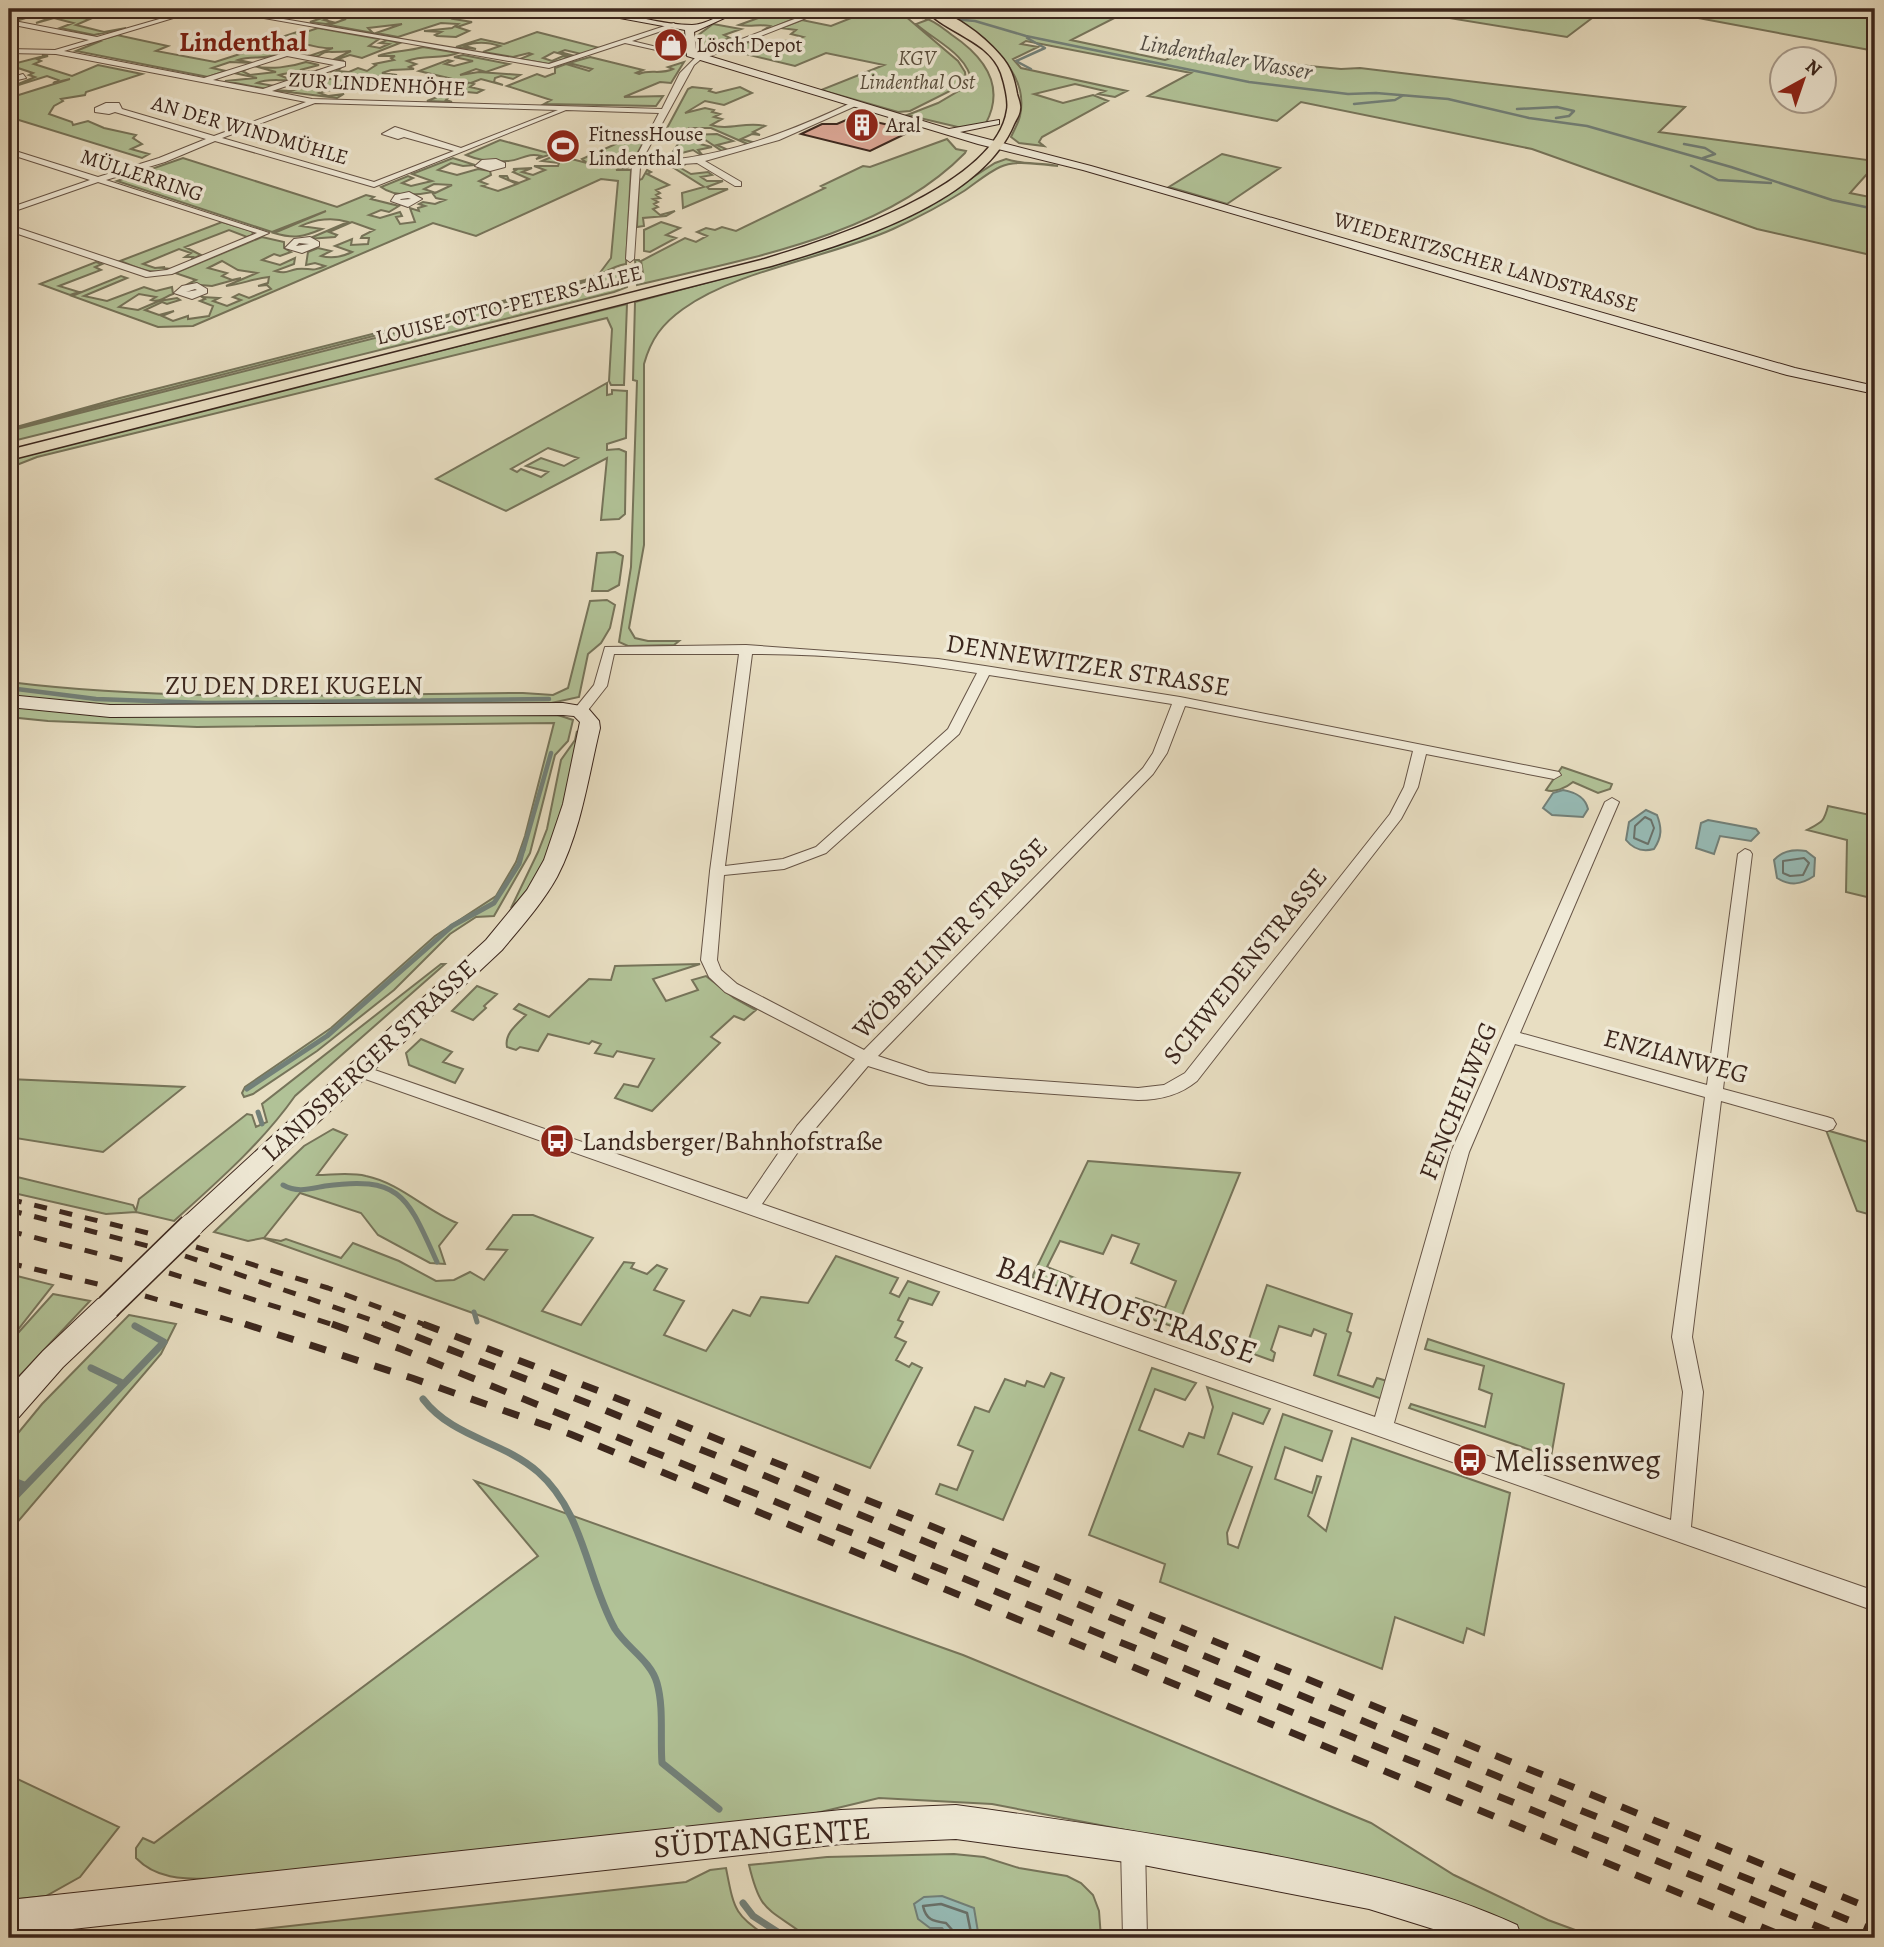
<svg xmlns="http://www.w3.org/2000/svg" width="1884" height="1947" font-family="Alegreya,serif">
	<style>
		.green { fill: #b1c297; stroke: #76745a; stroke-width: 2; fill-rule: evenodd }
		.water { fill: #97bcb7; stroke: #728079; stroke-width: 2 }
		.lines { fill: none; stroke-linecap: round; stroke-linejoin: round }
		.shore-far1 { stroke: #69716a; stroke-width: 2 }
		.shore { stroke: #69716a; stroke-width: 2.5 }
		.stream-far3 { stroke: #728079; stroke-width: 2.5 }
		.stream-far2 { stroke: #728079; stroke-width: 4.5 }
		.stream-far1 { stroke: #728079; stroke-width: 5 }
		.stream { stroke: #728079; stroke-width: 7 }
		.building { fill: #dca796; stroke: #3b261d; stroke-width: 2 }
		.street-casing { stroke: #665446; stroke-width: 2 }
		.secondary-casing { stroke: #3b261d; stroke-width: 2 }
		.primary-casing { stroke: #3b261d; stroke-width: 3 }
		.street { fill: #f0ead7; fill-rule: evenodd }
		.secondary { fill: #f0ead7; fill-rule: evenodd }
		.primary { fill: #e8dec2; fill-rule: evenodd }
		.rail-far1 { stroke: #3b261d; stroke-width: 5; stroke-dasharray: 13 13; stroke-linecap: butt }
		.rail { stroke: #3b261d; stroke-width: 7; stroke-dasharray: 17 17; stroke-linecap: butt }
		.secondary-bridge-casing { stroke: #3b261d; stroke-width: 27; stroke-linecap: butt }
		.secondary-bridge { stroke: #f0ead7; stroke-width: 24 }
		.labels { text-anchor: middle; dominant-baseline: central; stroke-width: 7; stroke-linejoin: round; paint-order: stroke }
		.far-poi-label { font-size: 21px; fill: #3b261d; stroke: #f0ead7; text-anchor: start }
		.far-park-label { font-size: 21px; font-style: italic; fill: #584d3c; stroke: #f0ead7 }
		.far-street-label { font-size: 21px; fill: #3b261d; stroke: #f0ead7 }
		.far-water-label { font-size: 23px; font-style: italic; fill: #524c44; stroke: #f0ead7 }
		.street-label { font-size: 26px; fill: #3b261d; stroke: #f0ead7 }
		.poi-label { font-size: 26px; fill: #3b261d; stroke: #f0ead7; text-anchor: start }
		.far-district-label { font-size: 28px; font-weight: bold; fill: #7a1f14; stroke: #f0ead7 }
		.near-street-label { font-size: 32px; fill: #3b261d; stroke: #f0ead7 }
		.near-poi-label { font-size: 32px; fill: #3b261d; stroke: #f0ead7; text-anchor: start }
	</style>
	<rect width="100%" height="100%" fill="#e8dec2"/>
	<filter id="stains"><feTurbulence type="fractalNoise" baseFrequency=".00286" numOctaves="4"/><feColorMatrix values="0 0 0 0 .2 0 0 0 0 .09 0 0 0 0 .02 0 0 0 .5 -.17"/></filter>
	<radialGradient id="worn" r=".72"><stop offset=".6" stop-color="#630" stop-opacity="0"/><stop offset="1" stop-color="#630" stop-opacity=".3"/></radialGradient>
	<path class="green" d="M52,9L81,11L69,16L90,19L76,25L104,32L126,28L94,35L60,28L73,23L54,18L36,23L64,13L48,11L16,21Z
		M308,9H381L406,14L423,9L466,10L460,13L466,14L454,19L472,22L457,27L469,31L456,37L437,36L435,35L441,32L424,31L452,28L458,24L441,23L398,37L376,33L402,24L368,28L373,33L329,25L346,19L331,17L324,20L332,22L326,24L310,22L334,14Z
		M767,9L805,11L799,10L788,15L806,14L769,29H765L770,26C759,24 751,27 739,25L772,13H782Z
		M874,9C890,9 909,6 921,18L905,16L958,61L965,72L966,83L910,111L898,112L821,90L884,65L826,53L795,66L729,50L748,42L774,49L784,44L773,42L795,40L803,37L791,34L796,30L781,28L802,20L831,26Z
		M935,9H1132L1071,40L1165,60L1180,55H1193L1341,69L1360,68L1685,107L1659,132L1875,161V165L1850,193L1875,198V256L1757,229L1532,149L1301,102L1277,121L1148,96L1191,73L1026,41L1021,44L1038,47L1013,59L1021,68L1127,91L1115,97L1098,94L1105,91L1075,84L1034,94L1063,103L1093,95L1108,101L1042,137L1039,142L1044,146L1019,143L1011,137C1014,130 1018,124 1020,116C1030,70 986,43 954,21L963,19L948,17Z
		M1463,9H1604L1567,37L1449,18Z
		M1650,9H1875V51Z
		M924,18C934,20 944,29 952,35C983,56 1006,85 986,123L962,128L907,115L938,103L972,83C968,54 935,41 916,24L927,20Z
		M713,24L741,29L724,35L730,38L719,42L727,44L738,42L719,50L705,45L699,46L697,36Z
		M318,28L379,39L369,46L380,48L389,44L380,43L387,40L400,43L362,58L350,55L338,59L344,61H331L351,51C343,52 335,52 332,52C318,50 324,59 309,56L333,48C318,50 304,40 290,46L300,48C289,51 279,46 268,50L279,54C264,60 252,55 238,60L253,63L230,62L212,68L226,71L208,77L76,51L103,40L86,44L117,35L168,46L156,51L215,62L240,54L236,52L297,32L303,33Z
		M537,32L600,48L581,54L565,50L560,52L575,56L572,57L554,52L543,58L552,61L563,56L569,58L548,64L520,59L532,54L529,53L513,57L483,52L500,46C488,42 476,41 465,46L476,49L456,47L481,39L504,44Z
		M423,47L458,53C440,60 425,54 407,61L416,64L409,67L414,69L391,70L382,73L397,75C387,78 375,75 363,77L364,81H380L370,84L347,80L348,82L341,85L345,88L363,87C347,92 334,87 319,93L328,96L344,94L337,98L272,90L291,91L307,86L292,83C302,80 300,87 312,84C322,82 332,78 342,75L329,71L341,68L337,71L349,72L358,68L367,71L376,65L374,64L394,60L391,58L395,56H378C392,50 407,52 423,47Z
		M42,55L48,56L37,59L41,61L34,64L72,76L98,65L142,74L86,92L85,95L61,99L63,101L54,106L49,114L72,122L73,125L88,121L104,128L136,135L133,138L142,144L131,149L149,154L142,158L9,117V98L70,79L53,83L58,80L47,76L9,88L35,77L29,75L33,73L9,65L44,56Z
		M463,55L509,64L486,72L476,69L460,75L479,72L520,75L513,79L501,76L495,78L494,82L503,85L481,79L471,83L474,84L470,87L483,90L477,93L456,91L445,97L448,98L446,100L452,102L427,101L440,96L430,93H439L469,83L419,71L448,60L452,61L445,64L454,66L473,61L454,57Z
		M590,57L643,70L636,73L639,74C650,69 661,75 673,69L668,67L684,62L671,83L660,82L624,97L663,96L656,106L544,104L551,100L507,86L537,74L545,77L555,73V68L566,64L589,71L592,69L569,63Z
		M306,62L319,65L300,70L311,72L324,69C308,75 295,70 279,75L289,79L299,78C285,83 270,77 257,83L275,86L267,89L225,81L257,78L234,73L249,68L242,71L250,75L276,72L254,66C269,70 291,67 306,62Z
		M692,87L711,89L709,91L716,93L740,87L752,93L724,105L705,101L685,113L705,108L714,110L712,112L720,114L714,117L722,119L711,125C729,131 746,121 765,126L753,132L760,135L752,134L741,139L756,143L752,146L711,128H689L690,135L717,134L733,141L717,145L726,149L722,151L701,137L693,139L700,144L712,147L698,150L704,157L693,150L678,154L685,160L666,162L686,132L666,130L688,89Z
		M629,138L644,141L630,167L616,170H631L626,264C609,266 598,279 581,283L9,429L120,398L585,280L599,274L611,258L618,181L601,179L476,236L433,223L193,326L158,327L72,296L121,276L127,278L84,296L107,301L144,287L156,291L172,287L173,294C165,296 161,303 151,300L156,297L139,294L119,307L138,310L159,301L177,298L180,300L167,304L162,302L145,310L159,315L174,311L162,316L173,321L188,316V319L209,316L213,306L200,301L205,299L202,297L219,298L213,301L227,306L241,300L233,297L239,294L249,298L271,289L267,285L258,286L268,283L269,277C251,279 243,284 226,286L257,273L238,270L222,261L208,268L227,273L222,276L232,280L241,278L212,286L188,284L196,280L175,273L262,237L284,242V248L291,252L280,256L274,254L262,260L280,265L295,258L294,264L275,271C286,274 287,271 297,269C309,267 311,273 325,266L315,263L306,265L308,252L318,248L331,251L321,256C332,259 342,257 352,252L335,246L352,239L351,245L368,244L369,238H361L362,236L374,230L352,222L329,232L337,235L335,237L308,239L348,222C333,217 315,219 301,226L322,229C303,237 294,239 274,233L326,211L272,232L117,181L183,158L337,207L366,195L374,197L371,199L399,206L389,212L381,210L369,215L380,218L400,212L402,216L396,217L400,224L415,222L410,208L419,211L418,208L425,206L419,204L423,202L435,204L445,200L436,198L433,194L452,185L434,184L424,189L433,192C417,195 394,197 381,187L408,176L413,178L402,183L411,186L432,181L412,174L453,158L475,165L463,166L451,163L438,170L457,175L478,169L490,171L491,175L479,181L487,184L482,186L498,191L517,184L499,176H507L509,180L519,183L529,179L513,172L516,170L513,169L532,168L522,172L533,175L545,170L534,166H558L559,163L542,161L556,155L587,163L582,159Z
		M947,139L956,149L966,151L965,153C884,236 746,259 637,285L635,260H639L643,273L641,261L685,238L696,242L707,236L697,232L706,228L715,230L722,227L736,231L825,188L821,186L863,166L870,167Z
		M500,140L552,154L536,159L541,156C527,152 520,161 507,161C494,162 478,160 466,155Z
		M1222,154L1280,168L1227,204L1169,187Z
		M1006,159C1022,165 1041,162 1058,166C1040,165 1017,159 1000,167C987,173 976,183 964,191C942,205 917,218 893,229C829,258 739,269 683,309C662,324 651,339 644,364V545L629,628L635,638L648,641H679L674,645L628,646L619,642L631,567L637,381L633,380L635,302L765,267L945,195L995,163Z
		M686,164L679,167L691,174L708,172L712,175L701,177L707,181H723L707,187L709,189H728L683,208L682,193L704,187L674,168Z
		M647,170L651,172L647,174L669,185L656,190L660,193L656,195L660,198L653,199L658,202L654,204L658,207L653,209L660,215L675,211L666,216L643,218L644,226L637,227L639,180L642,179Z
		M222,222L252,231L253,235L247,237L229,230L185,247L201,255L192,259L193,257H185L191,253L179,249L143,264L155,268L165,267L163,268L171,269C151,276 140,268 120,261Z
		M661,222L680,228L666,235L676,238L650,252L644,251V230Z
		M96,262L102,264L95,267L101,270L59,286L79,292L70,295L40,284Z
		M626,267L627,287L614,292L9,442V431L592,283L614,270Z
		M627,304L624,385H611L609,381L612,329L607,318L37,457L9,468V458Z
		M607,383V395L612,394V390L627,391L626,438L607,444V450L619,449L626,452L625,514L619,519L601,520L607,458L506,511L436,479ZM548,448L578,458L564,466L541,458L526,466L548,472L541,477L521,469L517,472L511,469Z
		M615,552L623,556L619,585L608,591H592L597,553Z
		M607,600L615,605L610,628L601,643L588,654L579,697L542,705L104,706L9,697V682C179,703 352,694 523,693L553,695L568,688L590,601Z
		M9,706L101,715L555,714L573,720L568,741L555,755L530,853L494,916L476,917L450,934L394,990L317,1051L253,1094L244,1097L242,1093L245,1087L331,1028L435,936L496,896L516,862L525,836L554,723L197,727L48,721L9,717Z
		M577,731L579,740C569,781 551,886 512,906L538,852L547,829L561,760L575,740Z
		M1562,767L1612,784L1610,789L1598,793L1573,782C1566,788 1554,793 1546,790Z
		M1828,806L1875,816V899L1846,892L1847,840L1807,830C1822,822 1824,822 1828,806Z
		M441,964H445L295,1096C262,1143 217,1182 174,1221L136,1212L106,1214L9,1192V1175L133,1205L136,1211L139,1199L247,1114L252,1115L256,1127L267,1122L262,1104Z
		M700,964L653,979L666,1001L698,990L692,980L706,976L734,998L756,1010L744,1020L734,1016L711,1037L720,1043L652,1111L615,1098L624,1084L638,1087L654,1059L617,1051L613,1057L595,1053L601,1044L592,1041L589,1044L548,1034L538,1051L520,1047L516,1050L507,1047C504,1034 517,1024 526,1015L514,1009L519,1004L549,1017L589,979L611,980L615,966Z
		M477,986L497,994L484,1006L486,1008L473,1020L452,1011Z
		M421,1039L452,1052L443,1062L463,1069L455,1083L409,1065L406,1053Z
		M9,1079L184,1087L103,1152L9,1137Z
		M333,1129L347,1135L317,1175C332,1175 350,1172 366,1176C400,1183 425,1210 457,1223L439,1246L445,1264L430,1263L378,1235L361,1213L300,1193L264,1238L281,1241L286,1239L341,1258L353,1243L399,1261L436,1281L454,1280L470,1272L484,1280L507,1250L487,1249L513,1215H533L593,1238L542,1311L581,1325L624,1262L634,1263L631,1268L647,1274L657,1265L667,1269L654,1290L684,1301L664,1335L706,1351L733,1310L750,1316L761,1297L808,1303L836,1256L898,1278L890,1293L899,1297L908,1281L939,1292L932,1305L909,1298L898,1320L903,1322L895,1337L906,1342L896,1360L909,1367L912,1363L922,1368L870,1468L484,1317L263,1238L248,1241L214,1232L304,1146Z
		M1826,1130L1875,1144V1216L1857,1211Z
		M1088,1161L1240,1173L1177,1328L1128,1311L1136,1298L1165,1308L1176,1281L1131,1263L1139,1244L1112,1235L1103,1254L1060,1241L1047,1267L1075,1278L1069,1290L1032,1277Z
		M9,1274L53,1285L9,1341Z
		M1267,1285L1352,1314L1347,1331L1351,1333L1338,1375L1373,1387L1377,1378L1387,1381L1382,1399L1314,1375L1326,1334L1314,1329L1311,1336L1279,1326L1271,1350L1275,1353L1273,1361L1245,1351Z
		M53,1294L90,1301L9,1387V1343Z
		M129,1315L176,1324L161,1354L9,1532V1444L42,1404Z
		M1428,1339L1564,1384L1551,1457L1409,1408L1411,1404L1485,1427L1492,1394L1479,1389L1484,1366L1425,1349Z
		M1152,1368L1196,1383L1185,1400L1155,1389L1139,1430L1183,1447L1189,1433L1204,1438L1213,1407L1207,1387L1270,1409L1263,1424L1233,1413L1218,1454L1252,1467L1227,1533L1228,1544L1238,1548L1283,1414L1332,1431L1322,1461L1285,1447L1275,1479L1312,1493L1317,1476L1321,1477L1308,1516L1326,1531L1352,1438L1510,1493L1484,1635L1467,1628L1463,1643L1395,1617L1382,1669L1160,1582L1165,1564L1089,1535Z
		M1051,1373L1064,1378L1003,1520L936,1494L940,1484L957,1490L973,1451L958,1445L975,1407L989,1412L1005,1379L1025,1386L1027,1381L1044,1387Z
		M475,1481L963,1655L1371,1823L1454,1875L1548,1920L1597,1938H1537L1372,1878L992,1804L879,1798L804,1816L225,1879C193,1878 160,1883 136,1858V1848L143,1838L154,1843L538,1556Z
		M9,1775L119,1827L80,1877L46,1896L9,1900Z
		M954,1854L984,1857L1019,1868L1067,1876L1081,1883L1093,1895L1099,1911L1101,1938H804L802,1933C766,1907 760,1911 749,1865L827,1857Z
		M726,1868C734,1909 734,1916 770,1938H182L686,1882L710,1870Z"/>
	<path class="water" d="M1563,790C1574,792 1585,796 1588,809L1583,817L1552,815L1543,808L1553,793Z
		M1646,810L1657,815C1662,828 1662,837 1654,849C1643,852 1634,850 1626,840L1629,822Z
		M1708,820L1756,829L1759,833L1751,841L1720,836L1714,854L1696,848L1701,823Z
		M1806,851L1815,858L1814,876C1801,885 1790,886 1777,878L1774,860C1782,851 1794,849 1806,851Z
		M942,1896L974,1908L979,1938H950L942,1928H930L918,1919L914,1904L924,1897Z"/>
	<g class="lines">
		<path class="shore-far1" d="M1645,817L1651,820L1654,828L1648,844L1634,838L1635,826Z
			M1804,858L1809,863L1803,875L1790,876L1783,873V861Z"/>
		<path class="shore" d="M955,1938L954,1932L946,1923C933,1921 926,1920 923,1906L941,1904L967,1913L972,1938"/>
		<path class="stream-far3" d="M880,9L939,18
			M952,19L975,21L1026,36L1249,82L1348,94L1376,93L1448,99L1529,118L1587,126L1731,167L1832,200L1875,209
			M1027,38L1045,48L1016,61L1031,69
			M1354,104L1395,100L1402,96
			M1517,109L1557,107L1574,111L1569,116L1556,118
			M1684,144L1705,148L1715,154L1703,158
			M1691,166L1718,180L1771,183"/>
		<path class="stream-far2" d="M9,688L96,699L206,703L549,699
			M523,851L551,753"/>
		<path class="stream-far1" d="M247,1089L327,1036L452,926L494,903L519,864L523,849
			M258,1112L262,1124
			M283,1185C297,1193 309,1189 325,1186C403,1175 408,1199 437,1262
			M474,1312L477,1322"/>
		<path class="stream" d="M91,1368L122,1383
			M423,1399C453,1438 503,1441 538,1472C584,1512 587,1579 615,1629C627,1648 651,1661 657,1683C664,1708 660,1737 662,1763L719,1809
			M9,1479L24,1485
			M9,1503L164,1342L135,1326
			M743,1903L753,1916L787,1938"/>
	</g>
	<path class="building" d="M853,117L898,127L893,130L907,133L870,151L801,134L822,124H837Z"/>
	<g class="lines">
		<g class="street-casing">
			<path id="street" d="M194,9H203L64,51L204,78L287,52L345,62V66L272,91L312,99L662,109L680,73L697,56L821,9H829L700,60L694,65L641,162C718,160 785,134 853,102L860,104L779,140L705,161L741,182V186H735L697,163L640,167L634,259L630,262L626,259L632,165L659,113L566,110L374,187L215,141L165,162L106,180L269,233L172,274L146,277L9,231V225L150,272L167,270L257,233L98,182L9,213V208L90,180L9,154V149L98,177L159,158L206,139L115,112L109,114L95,112V108L106,103H119L122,109L214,136L306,102L56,54L9,53V49L55,50L89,40L9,24V20L97,37ZM287,56L334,65L263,89L213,80ZM315,103L558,110L461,148L395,127L382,134L398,139L404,137L454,151L374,182L222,138Z
				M212,9H225L549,64L674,23L676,26L632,41L686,54L683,56L625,43L549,68Z
				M23,74L26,78L9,82V78Z
				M496,159L505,163V167L490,171L475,166L482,160Z
				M409,192L422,199L408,207L391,201L395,195ZM408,198L411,199L400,200L401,199Z
				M310,237L319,242V246L302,253L285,248L294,239ZM299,243L309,244L296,246Z
				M197,283L207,289V293L192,299L174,293L182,286ZM195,289L197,290L186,292Z
				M746,645L938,659L985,666L1180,697L1559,772L1561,775L1554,779L1426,754L1418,787L1401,819L1197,1081C1180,1095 1160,1100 1138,1100L929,1085L868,1066L809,1136L762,1204L1375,1417L1451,1152L1605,802L1612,798L1619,802L1520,1033L1707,1085L1738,854L1745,849L1750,851L1752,854L1723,1089L1827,1117L1833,1119L1836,1124L1833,1129L1827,1131L1721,1101L1692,1337L1703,1392L1691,1527L1875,1591V1611L354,1075L352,1071L354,1067H366L747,1199L797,1126L855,1059L725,992L709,977L701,960L710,871L739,654H614L607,686L585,714H575L573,711L594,685L605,647ZM752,654C826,654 903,661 977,673L948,729L816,847L783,859L725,866ZM989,675L1172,704L1153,753L1143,768L864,1050L737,984L721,970L717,960L724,875L784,869L826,853L959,734ZM1185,706L1413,751L1404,787L1390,814L1185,1073L1164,1085L1138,1088L929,1073L878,1056L1153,774L1167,753ZM1515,1044L1705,1097L1672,1337L1683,1392L1671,1520L1394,1423L1469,1152Z
				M1133,1834L1142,1837L1145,1846L1147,1938H1123L1121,1846L1124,1837Z"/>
		</g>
		<g class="secondary-casing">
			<path id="secondary" d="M571,9C612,7 653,25 692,25C709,25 725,9 744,9L694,32L696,52L949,129L999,120V124L960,132L1091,166L1795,368L1875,386V394L1787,375L1083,170L978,144L687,56L685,30Z
				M9,695L110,705L563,703L587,707L599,721L600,728C588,778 581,831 557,877C542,904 521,927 502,950L200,1233L191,1236L182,1233L178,1226L182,1219L486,940L527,890L544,860L563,804L580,722L574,716L563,715L110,717L9,707Z
				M108,1296L118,1299L122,1307L118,1315L63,1367L19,1417L9,1421V1388L43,1351L98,1299Z
				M956,1805C1058,1819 1160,1834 1261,1853C1349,1870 1435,1887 1517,1925L1522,1938H1462L1369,1909L1133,1863L956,1839L841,1844L9,1936V1900L841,1810Z"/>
		</g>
		<g class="primary-casing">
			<path id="primary" d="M925,9C950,9 984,36 1000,55C1011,67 1014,78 1017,94C1018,98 1021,105 1020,109C1020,114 1016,120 1014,124C981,204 848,243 771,266L9,460V450L761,260C825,241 996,187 1007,110C1009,101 1004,82 1001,73C989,40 945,33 925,9Z"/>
		</g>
		<use href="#street" class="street"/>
		<use href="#secondary" class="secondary"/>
		<use href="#primary" class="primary"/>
		<path class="rail-far1" d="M9,1199L160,1236
			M9,1210L152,1247
			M9,1231L135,1263
			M196,1247L328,1288L428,1326
			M185,1256L389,1326
			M9,1263L110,1287
			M169,1273L337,1326
			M145,1296L251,1326"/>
		<path class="rail" d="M245,1324L412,1378L570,1434L1788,1938
			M332,1324L401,1349L1846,1938
			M384,1324L590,1404L1875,1931
			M423,1324L599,1391L1875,1910"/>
		<g class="secondary-bridge-casing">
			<path id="secondary-bridge" d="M108,1307L191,1226"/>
		</g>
		<use href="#secondary-bridge" class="secondary-bridge"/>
	</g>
	<defs>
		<g id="shop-disc" transform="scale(1.75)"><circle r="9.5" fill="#8f2418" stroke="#f0ead7"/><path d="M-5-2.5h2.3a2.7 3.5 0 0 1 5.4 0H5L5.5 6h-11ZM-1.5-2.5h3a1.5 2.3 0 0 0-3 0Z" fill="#fff"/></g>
		<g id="building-disc" transform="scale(1.75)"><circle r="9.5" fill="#8f2418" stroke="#f0ead7"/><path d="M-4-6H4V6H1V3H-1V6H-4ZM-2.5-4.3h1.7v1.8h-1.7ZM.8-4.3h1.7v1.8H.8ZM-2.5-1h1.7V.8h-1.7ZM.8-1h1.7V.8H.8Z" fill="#fff"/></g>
		<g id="stadium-disc" transform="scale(1.75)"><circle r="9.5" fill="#8f2418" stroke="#f0ead7"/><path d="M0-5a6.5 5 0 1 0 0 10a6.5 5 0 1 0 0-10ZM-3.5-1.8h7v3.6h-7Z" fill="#fff"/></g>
		<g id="bus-disc" transform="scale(1.75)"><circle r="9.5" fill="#8f2418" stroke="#f0ead7"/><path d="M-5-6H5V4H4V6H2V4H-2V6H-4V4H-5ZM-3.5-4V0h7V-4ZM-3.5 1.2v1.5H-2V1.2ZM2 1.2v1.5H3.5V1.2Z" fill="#fff"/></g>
	</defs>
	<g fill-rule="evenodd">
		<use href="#shop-disc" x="671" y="45"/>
		<use href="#building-disc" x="862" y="125"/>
		<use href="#stadium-disc" x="563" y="146"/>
		<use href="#bus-disc" x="557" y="1141"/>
		<use href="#bus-disc" x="1470" y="1460"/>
	</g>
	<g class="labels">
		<g class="far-poi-label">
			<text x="696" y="45">Lösch Depot</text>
			<text x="886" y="125">Aral</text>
			<text x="588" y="134">FitnessHouse<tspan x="588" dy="24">Lindenthal</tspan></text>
		</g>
		<g class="far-park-label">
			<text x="917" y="58">KGV<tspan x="917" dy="24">Lindenthal Ost</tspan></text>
		</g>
		<g class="far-street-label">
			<text transform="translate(377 84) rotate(3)">ZUR LINDENHÖHE</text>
			<text transform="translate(250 130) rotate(16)">AN DER WINDMÜHLE</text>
			<text transform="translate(142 175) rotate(18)">MÜLLERRING</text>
			<text transform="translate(1486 262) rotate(16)">WIEDERITZSCHER LANDSTRASSE</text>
			<text transform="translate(509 305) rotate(-14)">LOUISE-OTTO-PETERS-ALLEE</text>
		</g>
		<g class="far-water-label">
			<text transform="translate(1226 57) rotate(10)">Lindenthaler Wasser</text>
		</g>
		<g class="street-label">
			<text transform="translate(1088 665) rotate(9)">DENNEWITZER STRASSE</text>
			<text x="294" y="685">ZU DEN DREI KUGELN</text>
			<text transform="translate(950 938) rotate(-46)">WÖBBELINER STRASSE</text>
			<text transform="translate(1245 966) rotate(-51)">SCHWEDENSTRASSE</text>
			<text transform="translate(1676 1056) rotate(15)">ENZIANWEG</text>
			<text transform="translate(369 1060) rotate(-43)">LANDSBERGER STRASSE</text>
			<text transform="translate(1458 1101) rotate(-68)">FENCHELWEG</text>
		</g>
		<g class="poi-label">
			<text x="582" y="1141">Landsberger/Bahnhofstraße</text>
		</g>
		<g class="far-district-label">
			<text x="243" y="42">Lindenthal</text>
		</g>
		<g class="near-street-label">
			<text transform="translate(1127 1309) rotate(19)">BAHNHOFSTRASSE</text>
			<text transform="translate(762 1837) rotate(-5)">SÜDTANGENTE</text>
		</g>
		<g class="near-poi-label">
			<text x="1494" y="1460">Melissenweg</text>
		</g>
	</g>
	<rect width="1884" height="1947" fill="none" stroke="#e8dec2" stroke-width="35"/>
	<rect x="10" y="10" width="1863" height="1926" fill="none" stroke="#3b261d" stroke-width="3.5"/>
	<rect x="18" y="18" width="1849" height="1912" fill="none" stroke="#3b261d" stroke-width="2"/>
	<g transform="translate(1803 80) rotate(40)"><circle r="33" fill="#f0ead7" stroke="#a89c8d" stroke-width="2"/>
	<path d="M0-5L12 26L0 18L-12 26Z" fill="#8f2418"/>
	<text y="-10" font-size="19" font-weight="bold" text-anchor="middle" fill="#3b261d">N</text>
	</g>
	<rect width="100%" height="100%" filter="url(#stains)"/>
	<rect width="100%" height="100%" fill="url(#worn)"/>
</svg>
